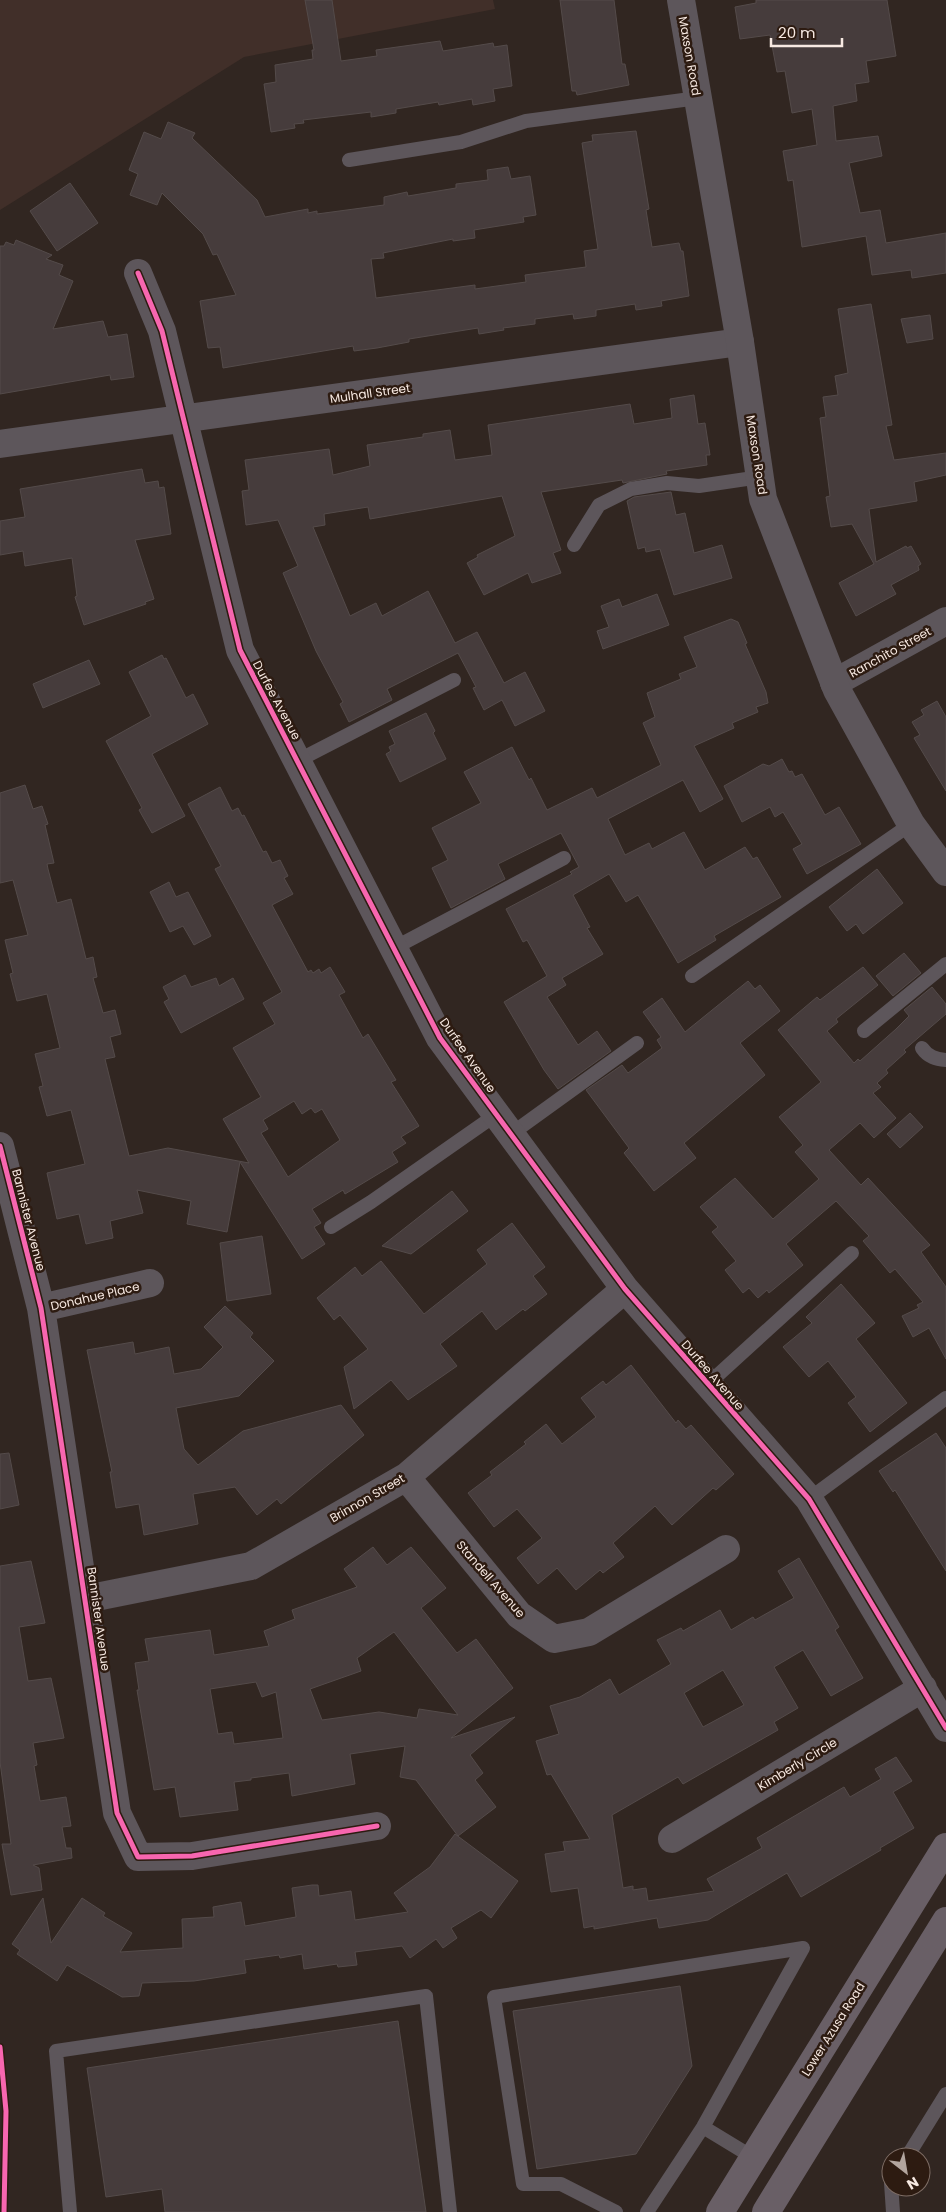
<svg xmlns="http://www.w3.org/2000/svg" width="946" height="2212" font-family="Poppins,sans-serif">
	<style>
		.education { fill: #412f29 }
		.building { fill: #463c3c; stroke: #544b4a; fill-rule: evenodd }
		.lines { fill: none; stroke-linecap: round; stroke-linejoin: round }
		.service { stroke: #5d565b; stroke-width: 14 }
		.minor { stroke: #5d565b; stroke-width: 28 }
		.tertiary { stroke: #5d565b; stroke-width: 28 }
		.secondary { stroke: #695f66; stroke-width: 28 }
		.cycleway-casing { stroke: #2d1b11; stroke-width: 8 }
		.cycleway { stroke: #f766af; stroke-width: 5 }
		.labels { text-anchor: middle; dominant-baseline: central; stroke-width: 5; stroke-linejoin: round; paint-order: stroke }
		.street-label { font-size: 12px; fill: #f7e9e2; stroke: #2d1b11 }
	</style>
	<rect width="100%" height="100%" fill="#312621"/>
	<path class="education" d="M0,0H493L495,9L244,57L0,210Z"/>
	<path class="building" d="M305,0H332L341,61L377,56L376,50L440,41L443,51L493,43L494,47L507,45L512,86L493,89L495,101L473,105L472,99L439,105L438,102L396,109V113L371,117V112L303,120L304,123L294,124L295,128L271,132L264,84L276,82L275,65L313,59L312,50H314Z
		M560,0H614L622,64H625L629,85L577,95L576,91H572Z
		M756,0H887L896,56L866,61L869,82L855,84L857,101L833,106L836,141L878,136L882,156L849,163L860,213L880,210L886,243L946,233V273L912,278L911,270L872,275L866,236L802,247L793,180L788,181L783,151L817,145L812,109L792,113L785,71L777,72L770,35L740,39L735,7L756,3Z
		M168,122L195,133L192,138L257,200L265,217L308,209V213L317,211V214L384,205V197L407,192L408,196L456,188V184L488,180L487,170L508,167L511,179L530,176L536,215L523,217L524,222L474,230L475,238L453,241V239L383,253L384,258L371,259L376,298L475,285V289L526,282L525,275L586,267L584,251L598,249L582,143L593,141L592,135L636,131L649,209L646,210L652,247L679,243L681,251H683L689,296L661,301L662,306L636,310L635,304L596,310V316L574,319L573,314L535,319V324L503,328L504,330L479,334L478,328L409,339V342L377,348L354,351L353,346L223,368L220,347L208,348L200,301L236,295L217,254L213,255L203,234L162,193L157,205L130,195L138,174L129,170L144,132L161,139Z
		M70,183L98,223L57,251L30,211Z
		M16,240L52,255L46,259L63,265L59,275L73,281L53,329L103,321L108,337L127,334L134,377L111,380L110,375L0,394V246H4L6,242L14,245Z
		M871,304L892,425L886,426L894,460L946,453V475L914,482L917,501L869,509L876,562L906,546L907,548L911,546L921,564L918,566L919,570L891,585L896,594L856,616L839,583L874,564L852,524L831,527L826,497L830,496L820,418L826,417L823,397L838,395L835,376L848,373L838,309Z
		M930,315L933,339L907,343L901,319Z
		M694,395L698,424L705,423L710,455H706L707,465L666,471L667,474L623,483L622,480L541,492L561,550L553,553L561,573L532,583L528,573L484,595L467,563L478,557L477,555L515,536L502,496L370,519L368,507L324,514L325,525L313,527L350,616L376,603L382,616L428,591L455,643L477,632L504,683L525,672L545,711L515,726L502,700L484,710L473,688L476,687L458,653L387,689L392,700L349,722L340,704L343,702L316,651L283,573L298,566L278,520L246,525L242,491L249,490L245,460L329,449L333,475L370,466L367,445L423,437V434L450,430L455,460L492,455L488,425L630,404L634,424L672,418L670,399Z
		M142,469L145,483L158,481L159,488L164,487L171,534L135,540L154,599L145,602L146,604L84,625L75,597L77,596L72,558L25,566L23,551L0,555V521L25,517L20,489Z
		M671,492L676,515L685,513L694,553L722,545L732,578L674,595L660,549L646,552L645,547L638,549L627,501L634,497Z
		M657,594L669,625L603,649L597,631L609,627L601,606L619,599L622,607Z
		M731,619L738,622L747,643L745,644L766,692L768,703L756,707L758,712L732,723L734,728L694,746L723,799L700,812L683,780L608,819L625,855L649,843L652,849L684,832L705,870L745,847L753,859L757,857L781,897L714,936L716,940L678,963L638,895L626,902L609,874L573,895L590,927L587,928L603,954L562,978L566,985L547,997L578,1045L597,1031L611,1051L558,1089L544,1070L504,1002L547,976L527,940L523,942L506,909L572,874L570,872L579,867L561,833L498,864L505,879L451,908L432,868L448,860L432,828L481,803L464,772L512,747L529,780L531,778L547,810L592,788L597,798L661,765L643,723L655,717L647,693L681,679L679,674L697,667L684,637Z
		M162,655L164,659L166,658L186,698L193,694L208,724L152,754L185,816L152,833L139,810L142,808L106,741L151,716L129,672Z
		M89,660L100,684L43,708L33,684Z
		M937,701L946,717V791L914,738L920,735L912,722L924,715L921,710Z
		M426,713L435,731L433,733L446,759L400,782L386,754L391,751L389,747L395,744L389,731Z
		M782,759L789,772L792,771L795,777L802,774L825,815L839,807L861,844L807,874L793,849L802,844L783,812L775,817L770,807L742,822L724,786L763,764L769,766Z
		M25,785L33,809L42,806L48,824L45,825L54,863L47,864L48,869L57,903L71,899L86,959L93,957L97,977L93,978L103,1013L115,1010L121,1034L110,1037L115,1057L105,1059L129,1156L168,1148L249,1163L223,1119L261,1097L233,1048L275,1024L263,1003L282,992L215,869L221,866L188,804L220,787L232,811L238,808L242,816L244,815L263,852L266,851L272,863L280,860L288,876L284,878L293,894L272,905L308,972L311,970L313,973L319,969L321,973L330,967L345,992L339,995L363,1038L368,1034L396,1080L391,1082L419,1126L401,1137L406,1143L392,1152L398,1162L345,1194L343,1190L312,1209L321,1223L314,1227L325,1244L302,1259L240,1162L227,1232L187,1224L191,1201L137,1190L143,1213L110,1221L113,1238L86,1244L79,1214L57,1219L47,1173L85,1164L71,1110L47,1116L39,1087L43,1086L35,1054L60,1048L47,994L17,1001L10,974L13,973L5,940L28,935L13,880L0,883V793ZM294,1101L302,1114L311,1108L315,1113L322,1109L340,1140L288,1177L261,1133L268,1129L263,1120Z
		M877,869L903,903L863,934L856,924L847,931L829,907Z
		M169,882L176,897L188,892L211,936L194,945L183,926L170,932L150,892Z
		M904,953L921,973L893,996L876,976Z
		M863,967L878,985L836,1019L838,1022L827,1031L854,1063L858,1059L860,1061L896,1029L909,1016L904,1010L932,987L946,1004V1014L904,1050L906,1052L886,1070L888,1073L877,1083L881,1087L873,1093L896,1118L874,1138L860,1123L829,1150L861,1185L868,1178L930,1245L921,1252L946,1287V1359L929,1328L913,1337L902,1316L919,1308L917,1305L923,1302L895,1269L890,1273L863,1241L869,1236L836,1201L786,1244L803,1265L769,1293L767,1290L758,1298L749,1288L743,1293L725,1270L736,1261L712,1232L718,1227L700,1207L735,1178L773,1219L819,1179L795,1152L803,1145L779,1117L821,1082L778,1030L817,997L820,1000Z
		M185,975L191,987L216,978L219,986L233,978L244,999L181,1033L164,1002L169,999L163,987Z
		M748,981L755,989L760,985L780,1011L740,1043L765,1075L684,1143L696,1158L654,1191L624,1153L629,1148L586,1090L622,1065L628,1073L662,1048L657,1040L661,1037L643,1012L662,998L685,1032Z
		M910,1113L923,1127L900,1148L887,1134Z
		M452,1191L468,1211L411,1254L382,1246Z
		M512,1223L545,1267L533,1276L547,1294L525,1311L523,1309L496,1330L482,1311L440,1344L457,1366L408,1400L391,1380L354,1409L344,1367L368,1349L340,1315L334,1320L317,1298L355,1267L362,1276L381,1261L424,1314L487,1264L477,1250Z
		M262,1236L271,1294L227,1301L220,1243Z
		M841,1284L875,1323L856,1339L907,1403L870,1432L848,1403L856,1397L828,1361L809,1377L783,1347L812,1323L806,1317Z
		M225,1306L253,1333L250,1337L274,1361L239,1396L176,1408L184,1449L198,1465L243,1431L341,1405L364,1435L281,1504L277,1499L257,1515L235,1487L193,1494L198,1524L144,1535L139,1504L116,1508L110,1472H112L87,1350L133,1342L135,1354L169,1347L174,1374L201,1369L223,1347L204,1327Z
		M631,1365L676,1423L678,1420L686,1429L691,1425L734,1474L716,1490L713,1488L672,1525L655,1506L613,1543L624,1557L603,1573L600,1570L576,1590L557,1568L538,1584L517,1558L542,1538L517,1509L494,1527L468,1493L492,1475L490,1472L526,1444L524,1442L546,1424L562,1444L596,1417L581,1398L603,1381L606,1385Z
		M936,1433L946,1448V1571L895,1490L893,1492L879,1471Z
		M9,1453L19,1505L0,1509V1454Z
		M373,1547L387,1565L411,1547L446,1588L421,1608L457,1653L476,1639L513,1688L451,1738L515,1717L470,1755L483,1773L475,1780L496,1807L458,1836L416,1780L400,1777L405,1746L350,1754L355,1784L292,1796L289,1773L251,1778V1780L234,1782L238,1810L180,1817L175,1787L154,1790L137,1690H139L135,1663L149,1661L145,1639L210,1630L214,1655L269,1646L264,1631L295,1619L292,1610L357,1587L344,1569ZM394,1632L458,1715L419,1709L417,1718L379,1712L322,1720L310,1689L361,1671L357,1658ZM256,1682L262,1697L276,1692L283,1738L234,1744L232,1732L218,1734L210,1689Z
		M799,1558L839,1627L835,1630L863,1678L831,1696L803,1650L774,1667L798,1708L774,1722L778,1730L683,1784L678,1777L612,1815L623,1888L633,1886V1890L646,1888L648,1901L714,1891L707,1879L762,1848L757,1838L844,1787L850,1797L881,1779L875,1769L896,1757L912,1781L893,1792L914,1828L880,1848L881,1850L801,1897L787,1873L708,1920L659,1928L657,1918L594,1929V1926L584,1928L578,1888L551,1892L545,1854L565,1851L563,1842L590,1839L551,1774L547,1775L536,1741L559,1734L550,1706L580,1697L610,1679L619,1695L671,1664L657,1640L681,1628L683,1631L720,1610L731,1630L753,1617L755,1620L794,1598L778,1571ZM723,1670L744,1705L703,1727L684,1693Z
		M31,1561L45,1623L19,1627L28,1681L51,1678L64,1738L33,1743L37,1765L34,1766L40,1801L66,1797L71,1826L62,1827L66,1848H71L72,1858L33,1865L39,1868L42,1890L11,1895L2,1844H11L0,1762V1566Z
		M455,1834L518,1881L491,1918L481,1910L451,1928L457,1938L443,1948L436,1939L410,1958L402,1946L355,1952L357,1965L338,1967L337,1964L304,1969L302,1954L280,1958L279,1955L244,1960L246,1973L194,1981L142,1983L139,1996L122,1997L67,1965L57,1981L17,1954L20,1950L12,1944L43,1898L51,1943L82,1898L105,1913L103,1916L132,1933L120,1952L183,1948L182,1919L214,1917L213,1907L241,1902L245,1926L296,1917L292,1888L312,1885H318L319,1896L351,1891L355,1920L408,1912L394,1893L430,1867Z
		M680,1986L692,2066L636,2154L537,2169L513,2011Z
		M398,2021L426,2212H165L162,2189L106,2197L87,2068Z"/>
	<g class="lines">
		<path class="service" d="M349,160L461,142L526,121L698,98
			M574,545L599,505L631,489L667,483L699,486L760,477
			M297,761L454,680
			M394,948L564,858
			M692,976L911,824
			M864,1031L946,964
			M922,1048C928,1057 936,1059 946,1060
			M511,1134L637,1043
			M331,1227L371,1202L497,1114
			M708,1384L852,1253
			M809,1499L946,1398
			M703,2127L754,2158
			M907,2157L946,2094
			M891,2183L893,2212
			M70,2212L56,2051L426,1996L450,2212
			M616,2212L561,2184H523L494,1997L803,1948L703,2127L647,2212"/>
		<path class="minor" d="M138,273L162,331L240,650L440,1038L625,1289L809,1499L946,1728
			M0,444L740,342
			M834,683L946,621
			M0,1146L41,1308L117,1813L138,1857L192,1856L377,1826
			M41,1308L150,1283
			M406,1477L519,1615L554,1639L589,1632L726,1549
			M86,1599L251,1566L406,1477L625,1289
			M672,1839L923,1688"/>
		<path class="tertiary" d="M681,0L740,342L763,499L837,690L911,824L946,872"/>
		<path class="secondary" d="M720,2212L946,1847
			M766,2212L946,1921"/>
		<g class="cycleway-casing">
			<path id="cycleway" d="M138,273L162,331L240,650L440,1038L625,1289L809,1499L946,1728
				M0,1146L41,1308L117,1813L138,1857L192,1856L377,1826
				M0,2047L6,2111L4,2212"/>
		</g>
		<use href="#cycleway" class="cycleway"/>
	</g>
	<g class="labels">
		<g class="street-label">
			<text transform="translate(690 56) rotate(80)">Maxson Road</text>
			<text transform="translate(370 393) rotate(-8)">Mulhall Street</text>
			<text transform="translate(757 455) rotate(81)">Maxson Road</text>
			<text transform="translate(890 652) rotate(-29)">Ranchito Street</text>
			<text transform="translate(277 700) rotate(62)">Durfee Avenue</text>
			<text transform="translate(468 1055) rotate(55)">Durfee Avenue</text>
			<text transform="translate(29 1220) rotate(76)">Bannister Avenue</text>
			<text transform="translate(95 1296) rotate(-13)">Donahue Place</text>
			<text transform="translate(713 1375) rotate(49)">Durfee Avenue</text>
			<text transform="translate(367 1498) rotate(-30)">Brinnon Street</text>
			<text transform="translate(491 1579) rotate(49)">Standell Avenue</text>
			<text transform="translate(99 1619) rotate(82)">Bannister Avenue</text>
			<text transform="translate(797 1764) rotate(-31)">Kimberly Circle</text>
			<text transform="translate(833 2029) rotate(-58)">Lower Azusa Road</text>
		</g>
	</g>
	<g transform="translate(906 2172) rotate(149)"><circle r="24" fill="#2d1b11" stroke="#7e6d65"/>
	<path d="M0-4L9 19L0 12L-9 19Z" fill="#b2a59e"/>
	<text y="-8" font-size="14" font-weight="bold" text-anchor="middle" fill="#f7e9e2">N</text>
	</g>
	<path d="M771 38v8h71v-8" fill="none" stroke="#f7e9e2" stroke-width="2.5"/>
	<text x="778" y="38" font-size="15" fill="#f7e9e2" stroke="#2d1b11" stroke-width="4" paint-order="stroke">20 m</text>
</svg>
